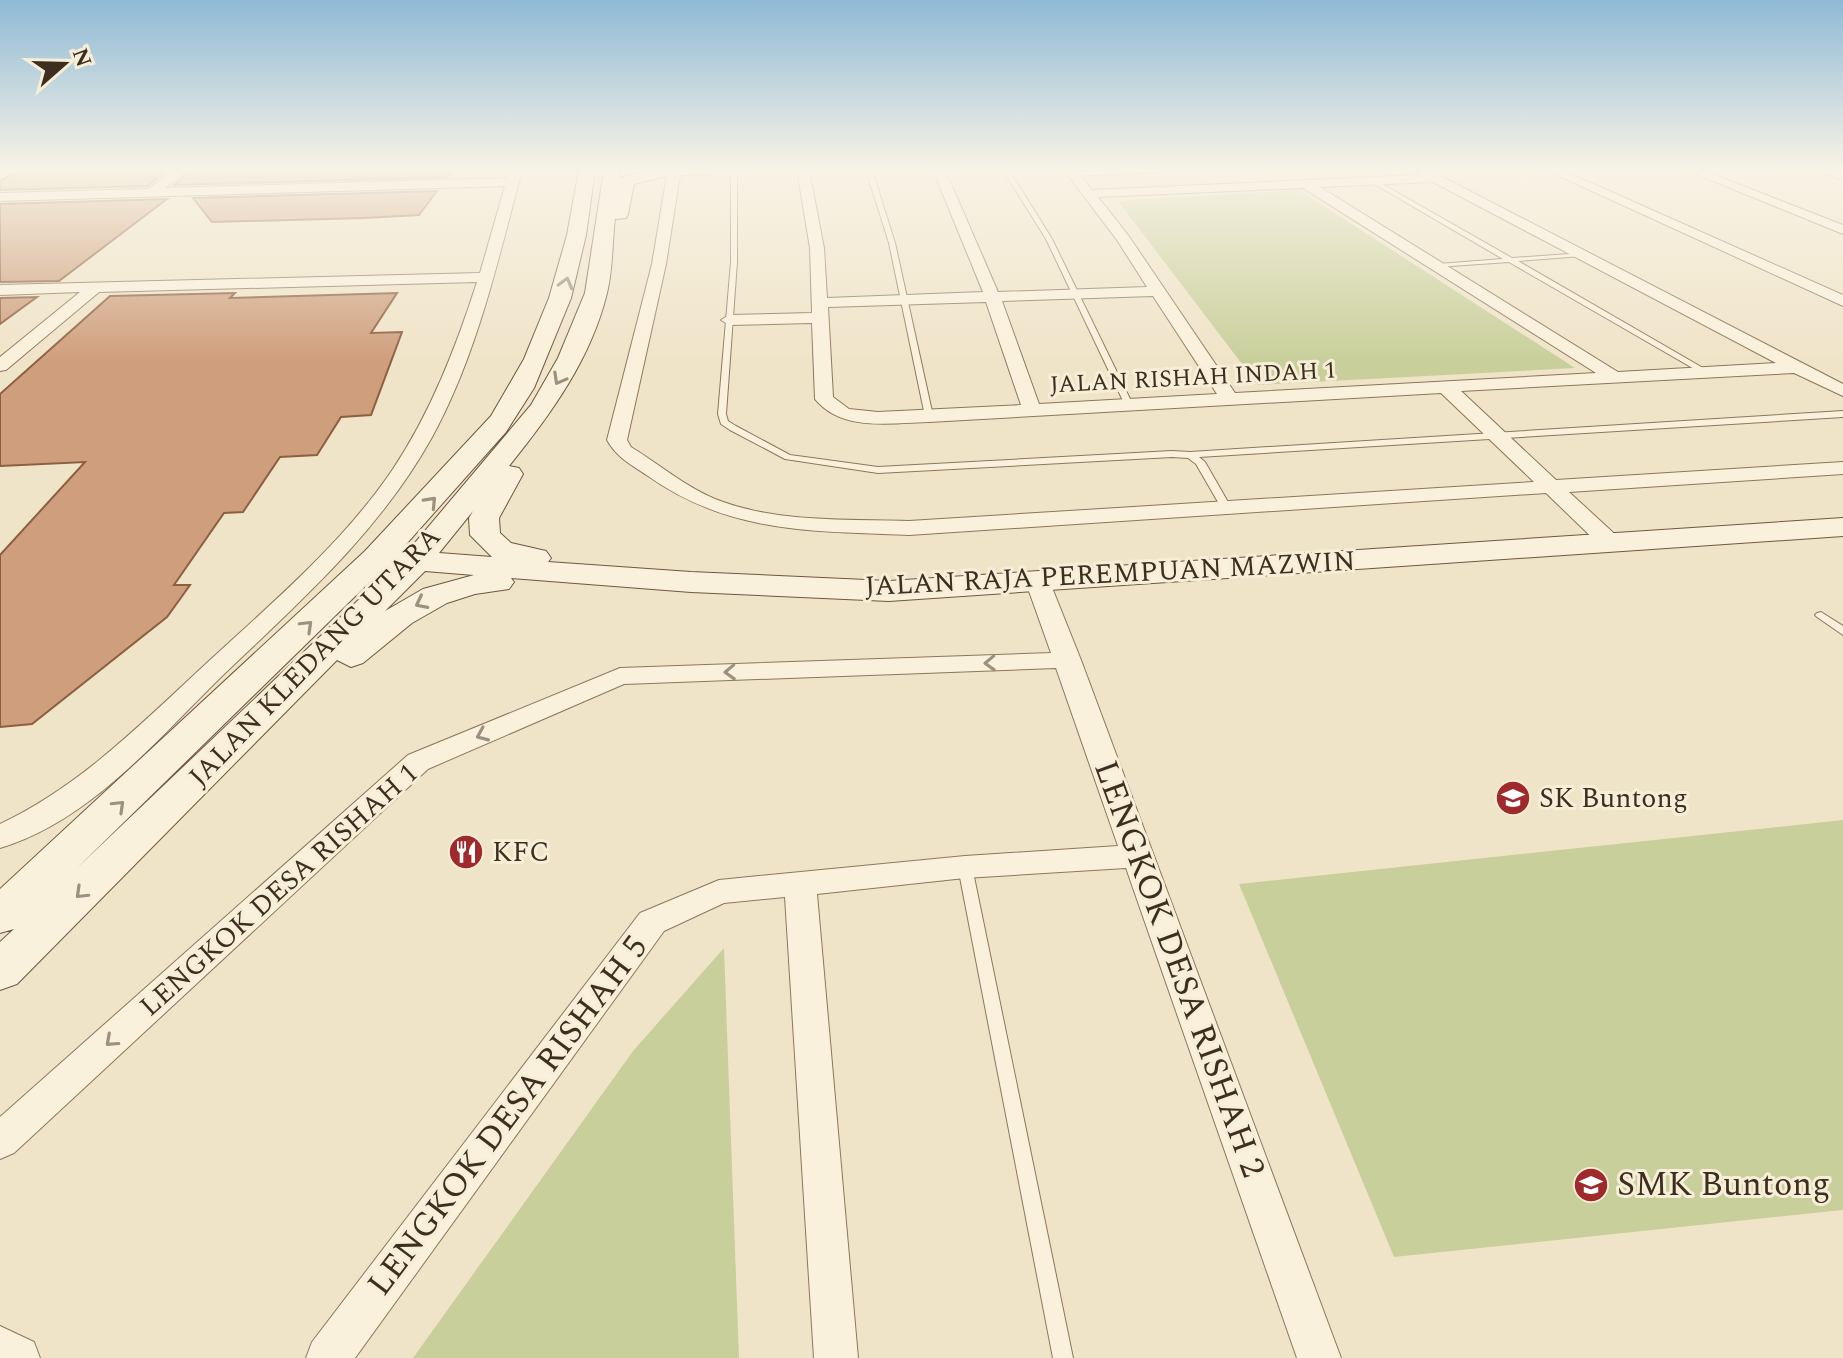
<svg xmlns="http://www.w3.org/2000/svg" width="1843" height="1358" font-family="Spectral,serif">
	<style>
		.green { fill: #c9cf9b }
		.building { fill: #cf9f7d; stroke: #8d5f41; stroke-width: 2 }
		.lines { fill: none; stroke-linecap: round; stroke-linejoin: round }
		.lane-casing { stroke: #8d765c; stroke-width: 2 }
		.street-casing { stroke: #8d765c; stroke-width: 2 }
		.secondary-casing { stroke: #6f573f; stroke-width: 2 }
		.lane { fill: #faf1dc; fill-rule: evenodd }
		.street { fill: #faf1dc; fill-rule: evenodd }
		.secondary { fill: #faf1dc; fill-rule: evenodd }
		.oneway { stroke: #9c907e }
		.labels { text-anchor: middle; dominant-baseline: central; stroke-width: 6; stroke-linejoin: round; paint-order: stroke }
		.far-street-label { font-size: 24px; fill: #3d2e20; stroke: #f7eed8 }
		.street-label { font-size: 28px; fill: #3d2e20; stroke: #f7eed8 }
		.poi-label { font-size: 28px; fill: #3d2e20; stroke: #f7eed8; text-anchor: start }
		.near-street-label { font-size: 34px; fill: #3d2e20; stroke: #f7eed8 }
		.near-poi-label { font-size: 34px; fill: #3d2e20; stroke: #f7eed8; text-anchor: start }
	</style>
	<rect width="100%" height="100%" fill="#f0e4c8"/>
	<path class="green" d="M1299,190L1575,368L1258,385L1118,201Z
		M1843,820V1210L1394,1257L1239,884Z
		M724,948L739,1358H413L633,1051Z"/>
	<path class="building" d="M20,170H92L88,173L168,170L147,186L0,190V181Z
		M191,170H453L448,177L174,185Z
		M437,191L419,215L364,218L212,222L193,198Z
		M167,199L59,281L0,282V204Z
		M235,293L230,298L397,293L371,333L402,332L371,415L341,417L317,455L280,457L243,512L224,513L174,585H190L167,617L32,724L0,727V555L85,462L0,466V394L110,296Z
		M37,297L0,324V298Z"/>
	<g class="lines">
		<g class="lane-casing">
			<path id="lane" d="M731,170H737V262L726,414L728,421L736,426L790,455L878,467L1172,451L1190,452L1843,411V417L1199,457L1205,462L1232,509L1227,512L1222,509L1196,464L1188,458L1172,457L878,473L785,459L730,430L721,424L718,414L731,262Z
				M866,170H872L895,243L933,416L932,418L925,416L889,243Z
				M1003,170H1009L1052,239L1133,405L1132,407L1125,405L1046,239Z
				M1133,170H1170L1167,172L1073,176L1070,174L1073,172Z
				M1371,180H1375L1512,258L1584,253L1585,254L1582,256L1518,261L1710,372L1703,374L1509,262L1436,267L1435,266L1438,264L1503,259L1371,182Z
				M1821,612L1843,626V635L1817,617L1815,615L1817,613Z
				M965,862L970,863L972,867L1073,1358H1053L958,867L960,863Z"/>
		</g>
		<g class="street-casing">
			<path id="street" d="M0,170H8L0,175Z
				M174,170H188L165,188L507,178L510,170H522C498,260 477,356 431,439C378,534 296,605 219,679C156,741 88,822 0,848V824C81,786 144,721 209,661C274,601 343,543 393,469C431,412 456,347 477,282L99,292L6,370L0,371V357L80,292L0,295V285L480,273L505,186L0,201V193L148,189Z
				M656,170H720L714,174L680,175L666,264L627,440L631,447C659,464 684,486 715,499C776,523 845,519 909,521L1534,482L1441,393L929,422C891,423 842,432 815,399L812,323L729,325L721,320L729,315L812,313L810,248L797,170H809L824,248L827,298L983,292L933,170H945L998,292L1147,287L1117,240L1064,170H1076L1092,190L1420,175L1414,170H1429L1843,384V396L1794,373L1461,391L1556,480L1843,462V474L1569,492L1619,538L1622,543L1611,550L1603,548L1546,493L909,535C813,531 730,534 648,476C632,465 617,458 607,440L652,264L667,175H657ZM1433,182L1776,363L1618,372L1320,187ZM1303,188L1596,373L1235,393L1128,235L1098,197ZM1153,296L1217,394L1039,404L1002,301ZM986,302L1021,405L878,412L849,409L833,397L828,307Z
				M1546,170H1562L1843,295V306Z
				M1686,170H1702L1843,225V234Z
				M1821,170L1843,172V180L1823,173Z
				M1037,573L1045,575L1049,580L1081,660L1341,1358H1297L1126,868L965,878L817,894L858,1358H814L785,897L724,903L664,931L355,1358H306L312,1342L640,913L719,880L965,856L1118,846L1056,668L624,684L428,769L14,1153L0,1159V1117L408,755L620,668L1051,653L1025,580L1029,575Z
				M0,1326L34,1342L40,1358H0Z"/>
		</g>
		<g class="secondary-casing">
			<path id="secondary" d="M579,170H595L586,235L571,298L534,388L506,432L401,550L408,551L531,405L558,358L585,293L604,170H620V178L649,170L670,172L667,176L634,184L628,214L626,218L615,219C612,243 613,269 607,293C591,359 551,414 509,466L519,468L523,474L499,518L500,533L511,543L546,551L551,558L548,562L691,572L889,581L1843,518V536L889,601L691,592L511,578L514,582L509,589L475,594L447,603L412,623L363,663L351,667L337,660L17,984L0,990V942L14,929L0,933V889L365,551L491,416L524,359L549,298L567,235ZM473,511L469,518L470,535L492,557L439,553ZM384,568L391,569L76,869ZM425,571L474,575L423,589L385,611Z"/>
		</g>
		<use href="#lane" class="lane"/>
		<use href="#street" class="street"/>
		<use href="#secondary" class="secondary"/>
	</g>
	<defs><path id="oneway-chevron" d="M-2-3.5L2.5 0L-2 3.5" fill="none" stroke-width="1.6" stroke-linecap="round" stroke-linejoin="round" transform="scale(2)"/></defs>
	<g class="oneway">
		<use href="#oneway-chevron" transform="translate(566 283) rotate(-75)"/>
		<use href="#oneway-chevron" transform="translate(559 379) rotate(119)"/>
		<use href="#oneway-chevron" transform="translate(431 502) rotate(-47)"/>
		<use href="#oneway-chevron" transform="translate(421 603) rotate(153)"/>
		<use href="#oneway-chevron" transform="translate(307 626) rotate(-44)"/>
		<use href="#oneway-chevron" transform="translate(990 663) rotate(178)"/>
		<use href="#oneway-chevron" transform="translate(730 672) rotate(178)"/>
		<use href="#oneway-chevron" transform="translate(482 735) rotate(157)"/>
		<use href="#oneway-chevron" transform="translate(119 806) rotate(-44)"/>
		<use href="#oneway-chevron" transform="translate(81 893) rotate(136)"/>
		<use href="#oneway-chevron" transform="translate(111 1041) rotate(138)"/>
	</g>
	<linearGradient id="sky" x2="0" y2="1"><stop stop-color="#8fbad6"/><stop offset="0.47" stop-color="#f8f3e6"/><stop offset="1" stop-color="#f8f3e6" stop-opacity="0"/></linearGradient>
	<rect width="1843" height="360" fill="url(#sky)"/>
	<defs>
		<g id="school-disc" transform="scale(1.8)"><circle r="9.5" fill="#9e2a2b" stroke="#f7eed8"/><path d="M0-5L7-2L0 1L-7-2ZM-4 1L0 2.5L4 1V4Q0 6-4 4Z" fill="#fff"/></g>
		<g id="restaurant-disc" transform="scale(1.8)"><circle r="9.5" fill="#9e2a2b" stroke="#f7eed8"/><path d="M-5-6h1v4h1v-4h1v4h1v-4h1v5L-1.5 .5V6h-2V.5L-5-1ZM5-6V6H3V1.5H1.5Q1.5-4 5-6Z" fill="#fff"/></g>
	</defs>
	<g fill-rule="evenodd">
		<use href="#school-disc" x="1513" y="798"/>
		<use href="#restaurant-disc" x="466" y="852"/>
		<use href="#school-disc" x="1591" y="1185"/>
	</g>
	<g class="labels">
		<g class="far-street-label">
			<text transform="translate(1193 378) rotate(-3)">JALAN RISHAH INDAH 1</text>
		</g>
		<g class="street-label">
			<text transform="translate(1110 574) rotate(-3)">JALAN RAJA PEREMPUAN MAZWIN</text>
			<text transform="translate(315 657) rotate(-46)">JALAN KLEDANG UTARA</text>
			<text transform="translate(279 890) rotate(-42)">LENGKOK DESA RISHAH 1</text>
		</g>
		<g class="poi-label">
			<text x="1539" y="798">SK Buntong</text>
			<text x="492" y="852">KFC</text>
		</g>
		<g class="near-street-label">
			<text transform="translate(1179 969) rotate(70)">LENGKOK DESA RISHAH 2</text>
			<text transform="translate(508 1116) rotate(-53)">LENGKOK DESA RISHAH 5</text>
		</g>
		<g class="near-poi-label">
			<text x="1617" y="1185">SMK Buntong</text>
		</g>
	</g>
	<g transform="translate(64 64) rotate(70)" stroke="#f7eed8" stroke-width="6" paint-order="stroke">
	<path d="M0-6L14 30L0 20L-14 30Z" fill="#3d2e20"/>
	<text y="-12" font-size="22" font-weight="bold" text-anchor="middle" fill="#3d2e20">N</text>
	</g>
</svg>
